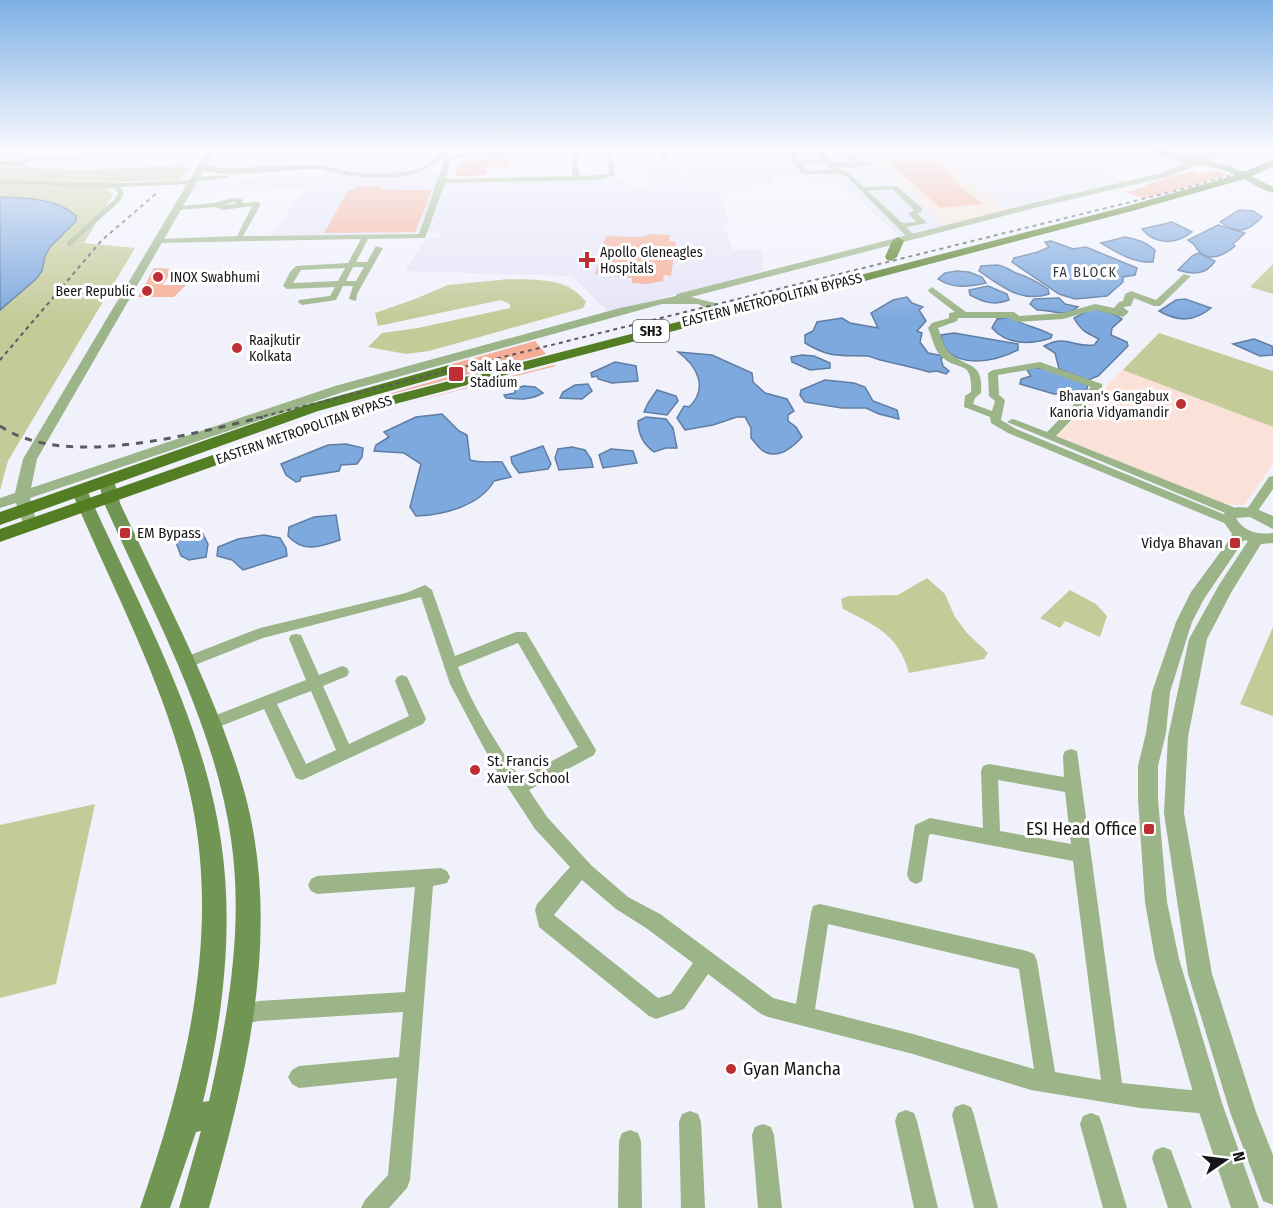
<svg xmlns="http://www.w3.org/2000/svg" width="1273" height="1208" font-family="'Fira Sans Condensed',sans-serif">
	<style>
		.commercial { fill: #f7e4d4 }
		.built { fill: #e5e5f8 }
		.education { fill: #fae2d8 }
		.green { fill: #c4cb99 }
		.water { fill: #7ea9de; stroke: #5f7da3; stroke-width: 1.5 }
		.building { fill: #f5ae95 }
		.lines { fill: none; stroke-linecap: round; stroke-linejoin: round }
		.minor { fill: #9bb488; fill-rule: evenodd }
		.tertiary { fill: #9bb488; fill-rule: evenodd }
		.secondary { fill: #719552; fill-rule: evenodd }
		.primary { fill: #537e24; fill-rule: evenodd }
		.rail-far1 { stroke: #5a5a60; stroke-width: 2; stroke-dasharray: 4 4; stroke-linecap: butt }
		.rail { stroke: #5a5a60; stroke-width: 3; stroke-dasharray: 7 7; stroke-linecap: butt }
		.poi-dot { fill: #be2f34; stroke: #fff; stroke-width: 2 }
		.labels { text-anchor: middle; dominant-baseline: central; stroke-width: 6; stroke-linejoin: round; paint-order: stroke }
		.far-poi-label { font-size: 14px; fill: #16161a; stroke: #fff; text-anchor: start }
		.far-neighbourhood-label { font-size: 14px; letter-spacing: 1.5px; fill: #383841; stroke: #fff }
		.far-street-label { font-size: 14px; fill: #16161a; stroke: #fff }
		.shield { fill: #fff; stroke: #5c5c5f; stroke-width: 1.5 }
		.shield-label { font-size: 14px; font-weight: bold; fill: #16161a }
		.poi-label { font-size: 15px; fill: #16161a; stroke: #fff; text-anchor: start }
		.near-poi-label { font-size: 18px; fill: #16161a; stroke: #fff; text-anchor: end }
	</style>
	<rect width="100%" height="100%" fill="#f1f1fc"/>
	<path class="commercial" d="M865,149H931L1008,211L947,228Z"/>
	<path class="built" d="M213,149H245L240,157L280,158L292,149H326L325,152H332L334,149H363L357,168L367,149H442L441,152L432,153L426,172L440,173L437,184L516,182L517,179L621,180L640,190H648L645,173L646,163L679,162L687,186H691L684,167L683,149H865L947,228L902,238L840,184H811L804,175H771L775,185L717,186L730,224H723L733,250H763V270L724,282L608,312L572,276L405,271L425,240L439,237L443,233L272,236L295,201L310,187L189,194L194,184L247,181L271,176H323L329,169H286L204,173Z
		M987,149H1077L1092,162L1128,183L1008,211L950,165L1002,161Z
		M1155,149H1207L1228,153L1239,150L1261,156L1234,169Z"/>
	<path class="education" d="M1159,333L1273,371V464L1244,505H1227L1057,436Z"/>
	<path class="green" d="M185,165L189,169L180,180L116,182L0,180V166L82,170Z
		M0,184L106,187L113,195L84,243L135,248L8,461L0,490Z
		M1273,264V294L1250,287Z
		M509,279C537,280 568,277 586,302L583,308L429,351L406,354L368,347L382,333L418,328L510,308V304L501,300L378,326L375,313L415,299L448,285Z
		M1159,333L1273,371V427L1123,370Z
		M927,578L945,594L955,617L966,632L988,653L984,659L909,673C898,634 876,626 843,609L841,599L848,596L898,595Z
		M1070,590L1096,604L1107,616L1100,637L1065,621L1060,628L1040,618Z
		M1273,627V716L1240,704Z
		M95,804L56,984L0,998V825Z"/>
	<path class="water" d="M0,197C23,198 59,198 76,216V221L50,247L45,256L42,271L36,279L0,310Z
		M1239,210L1253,211L1262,217C1247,233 1238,234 1220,222Z
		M1172,222L1192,232C1177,244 1156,246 1142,229Z
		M1218,225L1245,233L1233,244L1235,246C1226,254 1209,264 1198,250C1194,245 1195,244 1188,240Z
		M1125,237C1138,240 1145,241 1155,250L1153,262C1133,263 1118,253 1101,243Z
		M1051,241L1073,249L1086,247L1137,268L1135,275L1123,277V282L1107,296L1075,299L1059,294L1012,262L1014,258L1038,252L1049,247L1045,242Z
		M1198,253L1215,261C1206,275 1193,275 1178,270L1192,256Z
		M997,265C1005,266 1009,270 1016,273C1029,277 1036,281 1048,289L1049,294C1021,303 1002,287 979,271L981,266Z
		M957,271L969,272L982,277L986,283C968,287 953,289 938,279L945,273Z
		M988,286L1007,294L1009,300C994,306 983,302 970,295L969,290Z
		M907,297L912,303L923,307L919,310L926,321L917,331L922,333L920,342L928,353L944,356L941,359L943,366L949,371L946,374L937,371L929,372C913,367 897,364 880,360C875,359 871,356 867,356C838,355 830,358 805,343V335L813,331L817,322L842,318L850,323L878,328L871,313L893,300Z
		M1059,298L1065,304L1078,307C1063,319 1052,309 1037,310L1030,304L1034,299Z
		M1185,299L1211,308C1194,322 1178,322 1159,311L1176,300Z
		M1093,308L1116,315L1122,319L1112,328L1111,335L1127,342L1128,346L1098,376L1088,380L1059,369L1055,353L1044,346C1067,334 1074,348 1094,345L1099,339C1087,333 1081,331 1074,318Z
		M1010,317C1023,326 1038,327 1052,335L1051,338C1030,345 1007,345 992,328L997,319Z
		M954,333L1018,344V350C994,363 946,371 941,335Z
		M1254,339L1272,346L1273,355L1260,356L1233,344Z
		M678,352L712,355L752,373L753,382L765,393L787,399L794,411L788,415V421L796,427L802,437C793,447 779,459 765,452C760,450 755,442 751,438V428L745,417H737L713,425L685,430L677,418L684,406L689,407C709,388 697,366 678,352Z
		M802,355L814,356L830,363V368L810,370L792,362L791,357Z
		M615,362L636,366L638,381L612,383L598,379L597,376L592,377L591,373Z
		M1032,368H1045L1088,385L1086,392L1054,394L1020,384L1021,379L1031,376L1027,370Z
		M825,380L854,383L865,387L873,401L897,410L899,419L879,414L866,408H842L805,402L800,395L801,390Z
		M588,384L592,391L582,399L560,398L563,392L575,385Z
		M523,386L535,387L543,393C529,401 518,399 506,398L504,395L515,393V389Z
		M657,390L676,396L678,401L667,415L644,412L648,403Z
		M442,414L459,431L467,435L470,460C483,464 489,461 502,462L511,477L494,481C480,506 443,515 416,516L410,507L421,464L404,453L374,451L376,445L389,437L384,432L416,417Z
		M646,417L666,419L673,428L677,448H666L654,452C643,444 638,434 638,421Z
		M346,444L363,448L362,457L357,464L341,465L339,471L301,477L300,481L296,482L286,475L281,464L328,445Z
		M543,446L551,464L548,469L519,473L512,463L511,457Z
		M572,447L585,450L591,459L593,467L559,470L555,458L558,449Z
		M611,449L633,451L637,463L603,468L599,455Z
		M336,515L340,540C321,546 304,554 288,536L289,527L314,517Z
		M184,530H201L208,544L206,557L189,560L181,556L173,534Z
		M264,535L280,538L286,548L287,556L243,570L232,560L217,556L218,547L238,539Z"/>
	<path class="building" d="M509,157L508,167H486V174L478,176H455L458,160Z
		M929,158L959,182H955L983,204L940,208L886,160Z
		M1215,170L1229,175L1144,199L1125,192L1149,186L1145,185L1183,173L1192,171L1199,174Z
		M356,186H382L380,189L402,190H432L415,232L324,233L348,190H355Z
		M648,234L670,235L669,241L676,242L671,276L664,275L663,281L646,284L632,283V278L595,274L606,236L635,237L647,236Z
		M154,268L174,269L162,285H186L174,297H138Z
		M535,341L546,354L350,405L455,375L459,370L452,364Z
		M554,365L556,366L372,412H373Z"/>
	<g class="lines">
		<path class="minor" d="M448,149H455C436,162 427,172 403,176C388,178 368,178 353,176C340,174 329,170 317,169C287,168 221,181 198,168L201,166C240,171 278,164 317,165C330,166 340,170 353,172C369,174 407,174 422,168C432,163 438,153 448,149Z
			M516,149H523C501,164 474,152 450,160L446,179L573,176L571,163L576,149L612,152L615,175L600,180L445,183L425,238L368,239L356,262H367L376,246L383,248L357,294L356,301L349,299L353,286H343L336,300L302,305L298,302L299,300L330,296L335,287L287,289L283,286L290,272L296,266L348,263L361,239L159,243L155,241L159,239L237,236L252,206L223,210L215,207L178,210L174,208L178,206L215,203L232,198L242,199L243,203L257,202L261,204L243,236L419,234L445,158C468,150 494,159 516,149ZM582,149L607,154L609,174L580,176L577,163ZM233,202H236L235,204L223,205ZM353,267H364L356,281H346ZM345,268L338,281L293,283L301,270Z
			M661,149H667L668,162L663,161Z
			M766,149H776L773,151Z
			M789,149H834L831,151H822L832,163L852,162L840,149H846L859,162H875V164L852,168L835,167L850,174L864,187L896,186L922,208V212L917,214L927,223L906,227L917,238L910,240L846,176L839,174H802L793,162ZM815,151L822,159L798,160L795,152ZM825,163L831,170L806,171L801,164ZM892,189L914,210L908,214L917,222L902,223L868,191Z
			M17,156L76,157L79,159L76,161L33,159L21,166L0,165V161L20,162L27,159L17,158Z
			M228,175L230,178L196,181L193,184L120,187L124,193L120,201L70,246H67V242L115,199L118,193L115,188L0,184V180L129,183L192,180L195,177Z
			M1184,274L1191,276L1160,306H1154L1134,298L1131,306L1123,307L1129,312L1123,317L1095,310L1063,319L1015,322L1010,318H958L957,321L938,328C941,335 944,348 950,353C970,370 983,361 981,393L975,398L973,404L992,411L995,401L989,396L988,373L993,370L1040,362L1102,384V388L1056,436L1238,509L1240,512L1238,515H1230L1007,422L1012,419L1016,420L1047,432L1091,387L1039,368L998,375L999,395L1005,400L1001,420L1016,429L1233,518L1235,521L1233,524L1229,525L1008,433L991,423L990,417L964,407L965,396L971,392C973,357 956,373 940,355C934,349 932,336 928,328L932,323L949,318V313L955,312L929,292L928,290L932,287L966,312H1014L1019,316L1063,313L1095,304L1114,308L1119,302L1123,301L1125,294L1131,291L1156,300Z
			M1273,476V489L1255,515H1247L1245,512L1247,509L1269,477Z
			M425,585L432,590L455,656L516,632H526L596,750L594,755L529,790L547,817L592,866L628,897L660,914L773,998L796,1004L811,913L813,906L820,904L1027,951L1034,954L1037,961L1055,1072L1101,1080L1073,861L931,834L929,835L922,881L916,884L910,881L907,875L915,825L930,818L983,828L981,771L983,766L989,764L1064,777L1063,756L1065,751L1071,749L1077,751L1122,1083L1209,1092L1217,1095L1220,1103L1217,1111L1209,1114L1140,1108L1031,1090L913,1054L768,1017L761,1014L708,974L684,1009L656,1019L649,1016L539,927L535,910L537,904L570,867L535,829L493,765L450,684L421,597L263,638L185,669L180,667L178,663L180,659L260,628L406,593ZM518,643L578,747L520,778C497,744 472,706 458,667ZM998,780L1065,792L1071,844L1000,831ZM582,880L616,909L646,928L693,963L671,994L658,998L554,915ZM828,924L1019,969L1034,1069L913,1034L815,1009Z
			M296,634L301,635L319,675L342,666L347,668L349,672L347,676L323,686L349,744L409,716L395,681L397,677L402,675L407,677L409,681L426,719L423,724L302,780L296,778L264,709L211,730L206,729L203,724L206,719L306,680L289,639L291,635ZM311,691L336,750L306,764L277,704Z
			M441,868L447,871L450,877L447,883L433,886L410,1180L407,1188L389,1208H361L365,1200L388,1175L397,1078L299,1088L292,1084L288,1077L292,1070L299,1066L399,1057L403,1012L259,1021L239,1025L232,1022L229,1015L232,1008L259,1001L405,992L415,887L317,894L311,891L308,885L311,879L317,876Z
			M963,1104L971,1107L974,1115L998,1208H974L952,1115L955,1107Z
			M906,1110L914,1113L917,1121L938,1208H914L895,1121L898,1113Z
			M690,1111L698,1114L701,1122L705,1208H681L679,1122L682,1114Z
			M1091,1113L1099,1116L1102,1124L1127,1208H1103L1080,1124L1083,1116Z
			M763,1124L771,1127L774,1135L782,1208H758L752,1135L755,1127Z
			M630,1130L638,1133L641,1141L642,1208H618L619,1141L622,1133Z
			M1163,1147L1171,1150L1192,1208H1168L1152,1158L1155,1150Z"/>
		<path class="tertiary" d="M208,149H216L37,459L31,488L335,386L620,308L676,296L677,294L1029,204L1161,173C1185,163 1214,147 1240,149L1167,177L1034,208L691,297L715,303L728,310V314H720L698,304H662L343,392L30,498L37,525L35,529H25L16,503L0,508V498L15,493L23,459Z
			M1238,507L1254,508L1273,516V529L1250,517L1236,518C1244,532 1258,535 1273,533V543L1261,544L1232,591L1207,639L1188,737L1184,813L1212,974L1256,1112L1273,1155V1205L1263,1201L1230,1112L1188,974L1164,813L1168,737L1189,639L1219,585L1248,541L1244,540L1204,599L1192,622L1170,692L1166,733L1158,766V799L1167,902L1179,959L1222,1103L1259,1208H1231L1196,1103L1155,959L1145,902L1138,799V766L1146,733L1152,692L1176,622L1191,592L1230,539L1232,534L1221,518L1227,510Z"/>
		<path class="secondary" d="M1149,149H1160L1233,167L1273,187V193C1256,188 1242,176 1226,171C1202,162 1170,164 1149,149Z
			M106,475L114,480L120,503C163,596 214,688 243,787C283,926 248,1073 209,1208H179L201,1131L196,1132L170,1208H140C185,1078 220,941 192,803C170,694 114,592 71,490L73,487H85L87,490C137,603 203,717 221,841C234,928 223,1017 203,1102L209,1101C228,1016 244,927 231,839C214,721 152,611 104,503L98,480Z"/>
		<path class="primary" d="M1273,159V166L1248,178L1132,211L372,410L0,542V529L360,404L1124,207L1240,174Z
			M898,237L904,241L897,257L891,261L887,260L885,257L892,241Z
			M449,365L457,370L454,373L318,411L0,525V512L306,405Z"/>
		<path class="rail-far1" d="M0,360L102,240L158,192
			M256,418L1175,191L1273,164"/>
		<path class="rail" d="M0,426C65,470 191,434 263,417"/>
	</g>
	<linearGradient id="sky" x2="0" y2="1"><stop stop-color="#7db0e4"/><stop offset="0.47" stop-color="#f9f9fe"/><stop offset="1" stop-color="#f9f9fe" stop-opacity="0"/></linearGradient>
	<rect width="1273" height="318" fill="url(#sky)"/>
	<g class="poi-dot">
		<path d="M584 251h6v6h6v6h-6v6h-6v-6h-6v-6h6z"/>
		<circle cx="158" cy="277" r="6"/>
		<circle cx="147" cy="291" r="6"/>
		<circle cx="237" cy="348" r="6"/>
		<rect x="448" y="366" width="16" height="16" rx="3"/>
		<circle cx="1181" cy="404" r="6"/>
		<rect x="119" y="527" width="12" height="12" rx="3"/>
		<rect x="1229" y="537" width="12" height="12" rx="3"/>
		<circle cx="475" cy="770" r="6"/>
		<rect x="1143" y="823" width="12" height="12" rx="3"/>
		<circle cx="731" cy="1069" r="6"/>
	</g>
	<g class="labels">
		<g class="far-poi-label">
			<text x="600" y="252">Apollo Gleneagles<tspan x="600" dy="16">Hospitals</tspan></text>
			<text x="170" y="277">INOX Swabhumi</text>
			<text x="135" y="291" text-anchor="end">Beer Republic</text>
			<text x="249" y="340">Raajkutir<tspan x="249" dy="16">Kolkata</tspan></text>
			<text x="470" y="366">Salt Lake<tspan x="470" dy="16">Stadium</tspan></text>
			<text x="1169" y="396" text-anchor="end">Bhavan's Gangabux<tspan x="1169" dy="16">Kanoria Vidyamandir</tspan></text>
		</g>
		<g class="far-neighbourhood-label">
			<text x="1085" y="272">FA BLOCK</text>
		</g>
		<g class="far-street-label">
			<text transform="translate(772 300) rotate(-14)">EASTERN METROPOLITAN BYPASS</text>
			<text transform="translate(304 430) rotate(-19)">EASTERN METROPOLITAN BYPASS</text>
		</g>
		<rect class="shield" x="633" y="320" width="36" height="22" rx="4.5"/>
		<g class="shield-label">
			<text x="651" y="331">SH3</text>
		</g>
		<g class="poi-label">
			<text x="137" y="533">EM Bypass</text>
			<text x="1223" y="543" text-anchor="end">Vidya Bhavan</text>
			<text x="487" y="761">St. Francis<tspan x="487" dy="17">Xavier School</tspan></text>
		</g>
		<g class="near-poi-label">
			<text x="1137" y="829">ESI Head Office</text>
			<text x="743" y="1069" text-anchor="start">Gyan Mancha</text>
		</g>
	</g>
	<g transform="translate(1225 1160) rotate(76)" stroke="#ffffff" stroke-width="4.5" paint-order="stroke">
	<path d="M0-4.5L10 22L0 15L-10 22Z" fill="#16161a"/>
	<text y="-9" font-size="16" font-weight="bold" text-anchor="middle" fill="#16161a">N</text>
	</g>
</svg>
